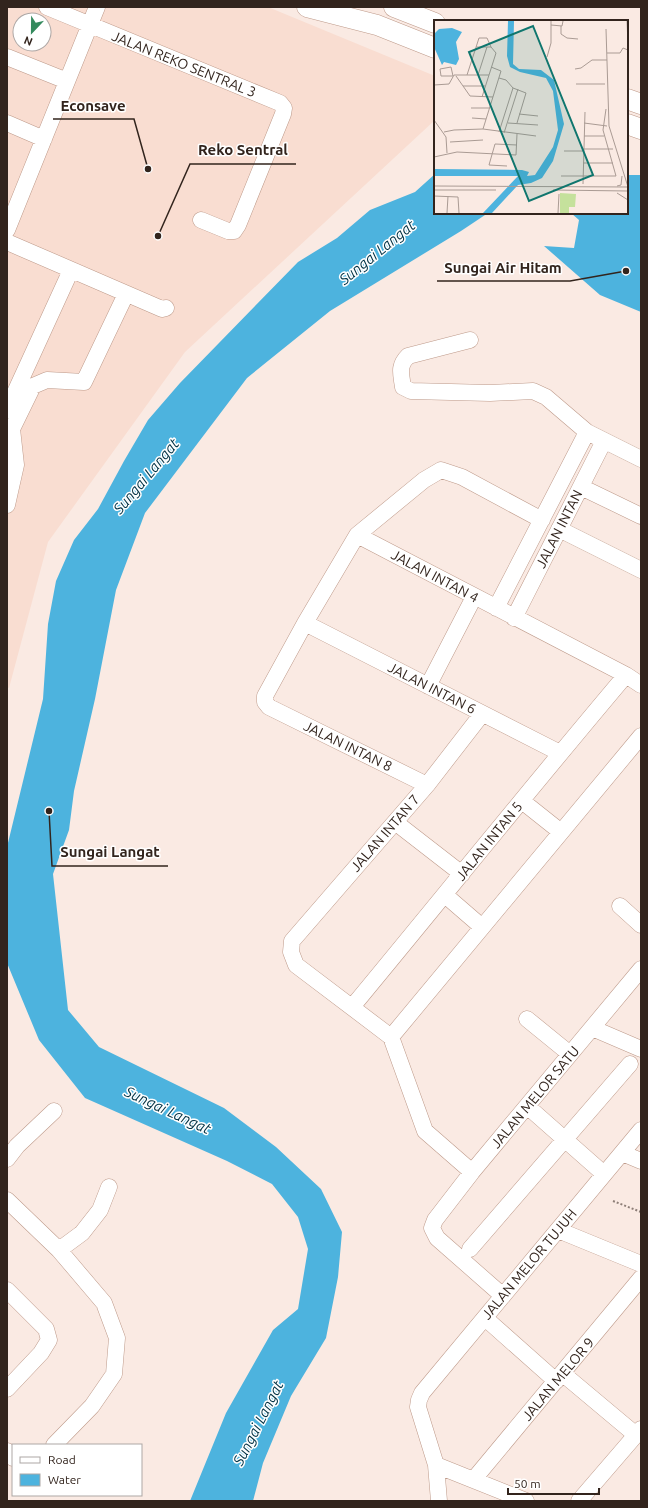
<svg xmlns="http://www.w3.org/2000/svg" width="648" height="1508" font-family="Ubuntu,sans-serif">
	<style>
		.built { fill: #f9ddd1; fill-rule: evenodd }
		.water { fill: #4db3de }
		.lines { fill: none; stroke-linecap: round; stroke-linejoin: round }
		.minor-casing { stroke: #be9a8a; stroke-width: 17 }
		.major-casing { stroke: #be9a8a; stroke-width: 21 }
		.path { stroke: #8d7e77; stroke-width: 2; stroke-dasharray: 2 2; stroke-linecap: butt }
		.minor { stroke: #fff; stroke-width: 16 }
		.major { stroke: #fff; stroke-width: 20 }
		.labels { text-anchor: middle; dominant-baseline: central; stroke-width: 3; stroke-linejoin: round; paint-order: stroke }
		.street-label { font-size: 14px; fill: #32241d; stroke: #fff }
		.water-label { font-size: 15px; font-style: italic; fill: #033345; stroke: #fff }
		.inset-road { fill: none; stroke: #aa9b94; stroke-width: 1 }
		.view { fill: #0f766e; fill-opacity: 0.15; stroke: #0f766e; stroke-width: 2 }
		.inset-edge { fill: none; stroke: #32241d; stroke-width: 2 }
		.leader { fill: none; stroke: #32241d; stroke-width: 1.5 }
		.callout-dot { fill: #32241d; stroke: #fff; stroke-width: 1.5 }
		.callout-label { font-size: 15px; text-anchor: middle; font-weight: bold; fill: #32241d; stroke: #fff; stroke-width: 3; stroke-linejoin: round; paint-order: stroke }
	</style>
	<rect width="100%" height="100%" fill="#faeae3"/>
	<path class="built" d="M7,7H268L435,76V120L185,352L48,542L9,688L7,687ZM20,20H44V44H20Z"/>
	<path class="water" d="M435,174V213H488L461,231L330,311L247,378L145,513L116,590L95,699L74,791L69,830L53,874L68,1010L99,1047L224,1108L276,1147L321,1189L342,1232L338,1277L326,1338L291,1396L263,1463L253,1501H190L226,1413L273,1330L298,1309L308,1249L298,1217L272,1184L227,1161L85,1098L39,1040L7,963V847L43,699L48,624L56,581L74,540L98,509L124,461L148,420L180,383L298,262L337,238L370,210L415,192Z
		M627,175H641V312L600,295L544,246L574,248L579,220L571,213H627Z"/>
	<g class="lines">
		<g class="minor-casing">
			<path id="minor" d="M47,7L280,103L284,108L283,114L238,225L234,231H228L201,220
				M7,57L67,81
				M7,123L44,139
				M7,230L97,7
				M7,242L162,309L166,308
				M470,340L408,356C398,366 401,373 403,387L411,391L490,393L533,391L546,397L587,432L641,459
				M7,410L71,270
				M581,487L641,516
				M7,505L16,465L12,429L33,386L47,380L84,382L126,294
				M559,529L641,570
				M357,535L626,675L641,685
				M496,608L587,432
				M514,618L604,441
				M305,623L560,753
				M428,686L474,597
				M427,785L269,707L265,702V696L305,623L357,535L424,480L441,470L462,477L542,520
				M522,801L561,832
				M395,822L462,874
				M445,895L482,927
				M620,906L641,925
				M352,1007C443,897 533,785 626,675
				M527,1019L570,1054
				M592,1028L641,1049
				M391,1037L296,965L291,952L292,941L427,785L482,714
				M527,1106L604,1174
				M622,1153L641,1161
				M7,1159L17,1146L54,1111
				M472,1172L425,1131L391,1037L641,736
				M7,1200L59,1250L104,1303L117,1338L114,1374L92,1406L54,1445
				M558,1230L641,1264
				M470,1249L630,1064
				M59,1250L82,1233L100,1210L109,1187
				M7,1290L46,1329L49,1340L41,1353L7,1389
				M503,1296L437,1238L432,1228L435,1220L472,1172L641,969
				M485,1318L556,1381
				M562,1373L636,1435
				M7,1451L13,1458
				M436,1465L439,1501
				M474,1479L641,1278
				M526,1501L436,1465L418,1407L419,1400L422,1393L641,1130
				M579,1501L641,1429"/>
		</g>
		<g class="major-casing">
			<path id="major" d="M307,7L377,25L435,48
				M394,7L435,23
				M627,99L641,104
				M627,124L641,129"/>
		</g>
		<path class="path" d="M613,1201L641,1212"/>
		<use href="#minor" class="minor"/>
		<use href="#major" class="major"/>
	</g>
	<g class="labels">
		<g class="street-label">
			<text transform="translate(184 64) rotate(22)">JALAN REKO SENTRAL 3</text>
			<text transform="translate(559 529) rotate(-63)">JALAN INTAN</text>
			<text transform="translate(435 576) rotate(28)">JALAN INTAN 4</text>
			<text transform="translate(432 688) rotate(27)">JALAN INTAN 6</text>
			<text transform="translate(348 746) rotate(26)">JALAN INTAN 8</text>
			<text transform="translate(385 833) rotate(-49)">JALAN INTAN 7</text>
			<text transform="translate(489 841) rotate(-51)">JALAN INTAN 5</text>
			<text transform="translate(535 1097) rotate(-50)">JALAN MELOR SATU</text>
			<text transform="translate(529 1264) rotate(-50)">JALAN MELOR TUJUH</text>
			<text transform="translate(558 1379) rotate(-50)">JALAN MELOR 9</text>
		</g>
		<g class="water-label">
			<text transform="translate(377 252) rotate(-39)">Sungai Langat</text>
			<text transform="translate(146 476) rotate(-50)">Sungai Langat</text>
			<text transform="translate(168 1110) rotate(25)">Sungai Langat</text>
			<text transform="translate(258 1423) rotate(-63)">Sungai Langat</text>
		</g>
	</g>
	<g transform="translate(434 20)">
		<rect width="194" height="194" fill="#faeae3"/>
		<path d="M126,173L142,174L141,187H135V193H126Z" fill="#c5e19c"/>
		<path d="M74,1H80L79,44L85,49L107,50L120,60L130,104L119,141L108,158L97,163L84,165L58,193H49L84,156H0V149L88,150L95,152L93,156L101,155L119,127L124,110L119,71L112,58L86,52L76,47L73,36ZM18,8L28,12L22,22L25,39L22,45L10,42L8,45L0,27L1,13L5,9Z" fill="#4db3de"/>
		<path class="inset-road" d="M193,1L194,24M117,5L128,6L129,1M127,6V14L133,18L144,19M42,27H57L62,33L48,77M173,33H186L189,28L194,30M113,37L117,23V1M141,49L147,48L158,40H173M33,55L45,18H53L57,27M44,55L53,27M19,56H7L6,49L17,47L19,56M22,56L36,76L59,77M142,64H171M0,65L15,64L20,55H55M29,66H51M79,68L92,73L83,103M37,88H56M85,94L104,96M38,98L52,99M0,100L12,117L13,133M74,103L104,105M150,103L173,106M49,109L67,51L57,47M10,112L20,110L49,109L102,116M65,112L79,68L72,60L65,58M70,113L84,69M150,116H170M16,122L49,120M149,129H179M130,131H149M0,137L23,132L82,135L83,114M149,143H179M73,146L55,145L61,124L83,125M127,156H182L169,110L172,89M149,164L151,92M0,166L194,167L175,106L172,9M183,166L187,165L188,156M0,170H62M119,170L194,171M183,173L194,180M0,176L24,177L25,193M13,193L14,176M124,193L125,174"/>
		<path class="view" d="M99,6L159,155L95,181L35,32Z"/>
		<rect width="194" height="194" class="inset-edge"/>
	</g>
	<path class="leader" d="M148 169L134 119H53M158 236L190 164H296M626 271L570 281H437M49 811L52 866H168"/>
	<g class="callout-dot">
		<circle cx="148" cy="169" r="4"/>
		<circle cx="158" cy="236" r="4"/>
		<circle cx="626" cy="271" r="4"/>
		<circle cx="49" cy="811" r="4"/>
	</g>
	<g class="callout-label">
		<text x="93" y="111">Econsave</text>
		<text x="243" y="155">Reko Sentral</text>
		<text x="503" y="273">Sungai Air Hitam</text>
		<text x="110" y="857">Sungai Langat</text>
	</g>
	<rect width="648" height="1508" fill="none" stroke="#32241d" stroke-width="16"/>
	<rect x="12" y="1444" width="130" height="52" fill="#ffffff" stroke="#ada7a5"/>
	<rect x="20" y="1457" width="20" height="6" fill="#ffffff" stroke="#ada7a5"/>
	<text x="48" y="1464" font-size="12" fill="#32241d">Road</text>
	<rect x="20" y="1474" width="20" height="12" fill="#4db3de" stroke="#ada7a5"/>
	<text x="48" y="1484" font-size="12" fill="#32241d">Water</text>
	<g transform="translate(32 32) rotate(202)"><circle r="19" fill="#ffffff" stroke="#ada7a5"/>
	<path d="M0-3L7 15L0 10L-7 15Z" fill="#348a5d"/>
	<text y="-6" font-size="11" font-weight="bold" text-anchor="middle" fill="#32241d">N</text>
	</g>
	<path d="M508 1488v6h91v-6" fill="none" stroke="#32241d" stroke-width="2"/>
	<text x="514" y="1488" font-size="12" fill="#32241d" stroke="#ffffff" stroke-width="3" paint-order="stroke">50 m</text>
</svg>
